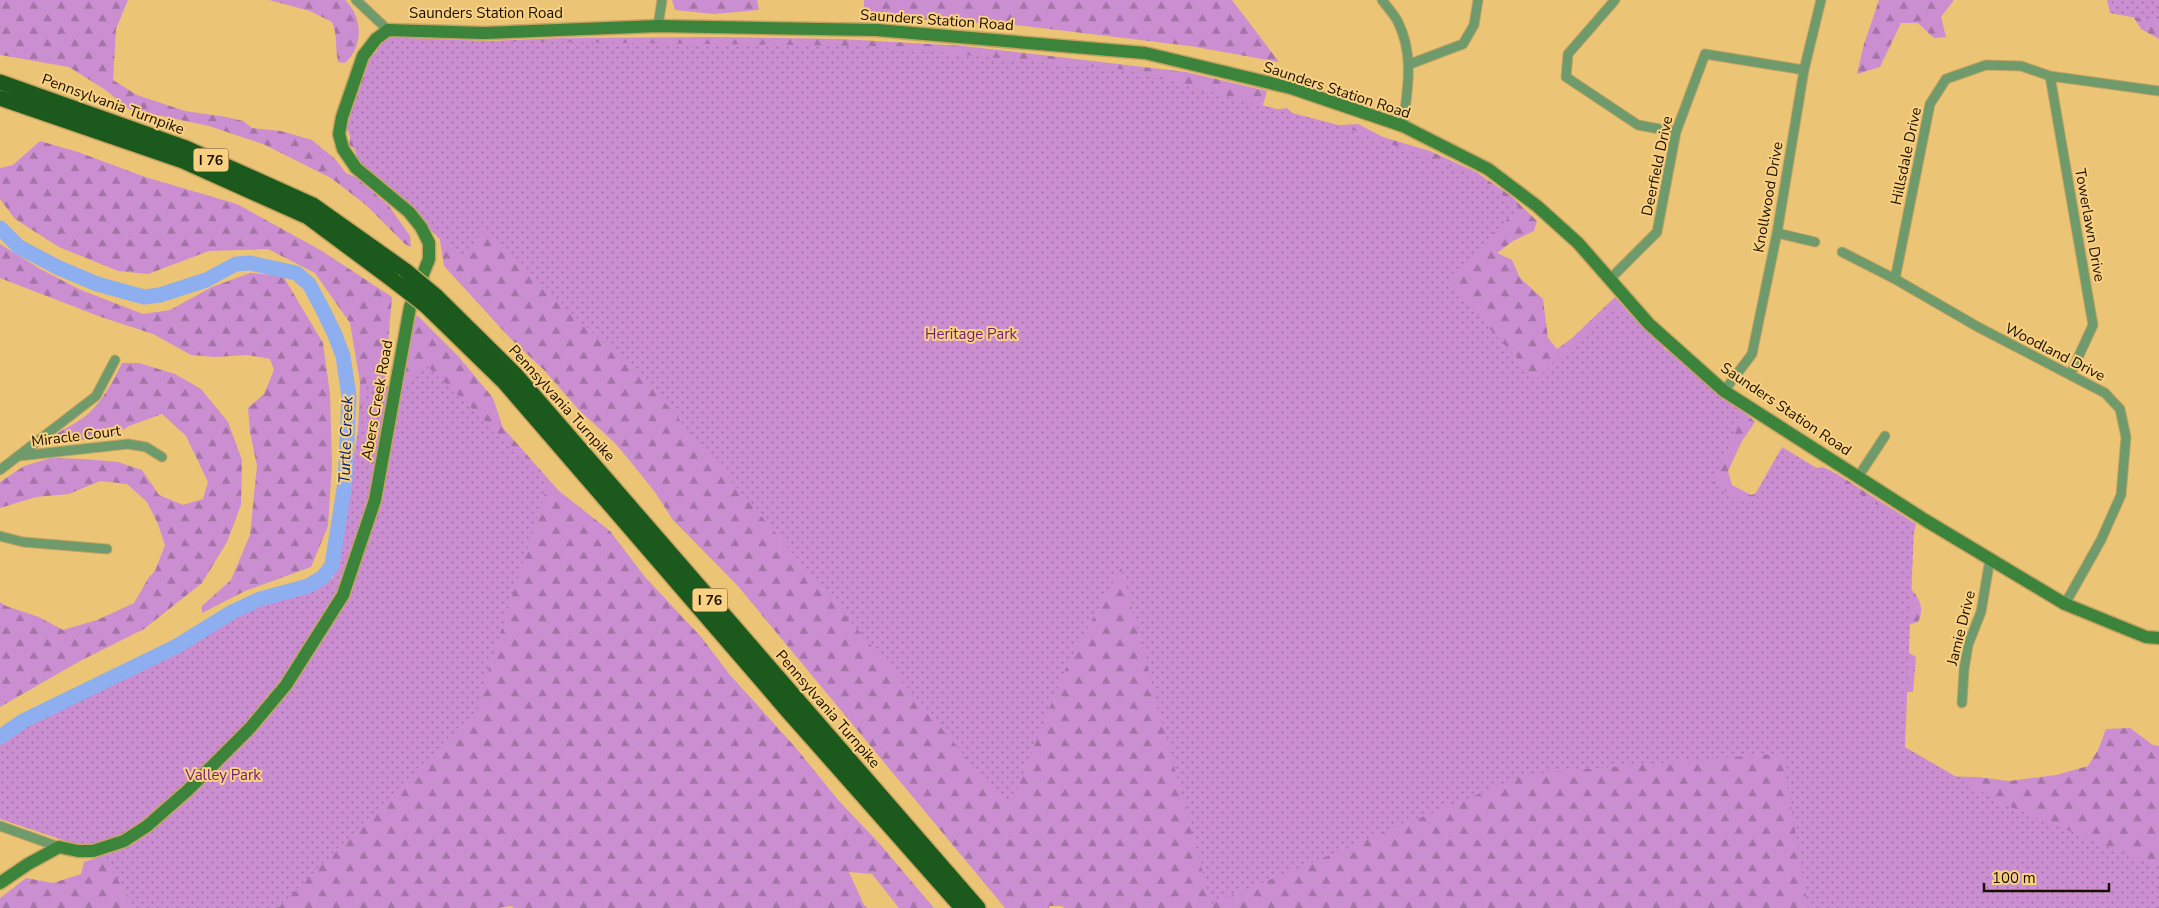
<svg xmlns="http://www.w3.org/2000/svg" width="2159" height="908" font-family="'Nunito Sans',sans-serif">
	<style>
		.forest { fill: url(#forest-firs) }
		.park { fill: url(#park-dots) }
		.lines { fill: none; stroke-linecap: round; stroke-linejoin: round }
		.river { stroke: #8daff0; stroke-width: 15 }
		.street-casing { stroke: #c5a361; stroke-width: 11 }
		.secondary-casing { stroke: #c5a361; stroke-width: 15 }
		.highway-casing { stroke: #c5a361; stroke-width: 18 }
		.street { stroke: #6f9b6c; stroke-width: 9 }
		.secondary { stroke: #3c833b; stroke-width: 12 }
		.highway { stroke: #1b591c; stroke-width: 15 }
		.highway-bridge-casing { stroke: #c5a361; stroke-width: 18; stroke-linecap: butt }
		.highway-bridge { stroke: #1b591c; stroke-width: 15 }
		.labels { text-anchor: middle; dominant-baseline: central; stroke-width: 4; stroke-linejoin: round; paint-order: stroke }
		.shield { fill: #f9d183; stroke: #5d4927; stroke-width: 1 }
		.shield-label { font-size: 14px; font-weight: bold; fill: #1a0f00 }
		.street-label { font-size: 15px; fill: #1a0f00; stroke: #f9d183 }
		.park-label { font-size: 15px; fill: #6e1d78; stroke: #f9d183 }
		.water-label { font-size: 16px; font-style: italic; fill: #001d79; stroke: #f9d183 }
	</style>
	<defs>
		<pattern id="forest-firs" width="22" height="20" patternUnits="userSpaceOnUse" patternTransform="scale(1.25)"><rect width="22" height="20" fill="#cb8fd1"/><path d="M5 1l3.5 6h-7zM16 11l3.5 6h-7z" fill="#a473a7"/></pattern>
		<pattern id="park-dots" width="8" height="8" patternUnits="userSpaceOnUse" patternTransform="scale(1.25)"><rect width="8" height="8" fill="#cb8fd1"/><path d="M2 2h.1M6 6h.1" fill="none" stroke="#a473a7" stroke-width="1.8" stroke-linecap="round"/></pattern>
	</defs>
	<rect width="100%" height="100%" fill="#ebc476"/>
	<path class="forest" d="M0,0H128L116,29L113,80L137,95L185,111L226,117L243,121L252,128L281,131L312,140L335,159L346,173L357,178L389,206L410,236L411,247L405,244L366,205L331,178L263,144L209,126L129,109L104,89L69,67L0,55Z
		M269,0H345C363,17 364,46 345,63L338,62C335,49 338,35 332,22L310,11Z
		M672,0H757L759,10L714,14L675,10Z
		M864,0H1232L1279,62L1190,46L1015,25L901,18L864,10Z
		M1879,0H1954L1941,17L1946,37L1934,38L1918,23H1901L1880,67L1857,74L1864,44Z
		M2123,0H2159V39L2141,29Z
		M715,37L840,39L964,46L1186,72L1267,91L1261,112L1287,108L1300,120L1324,126L1358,124L1383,137L1430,151L1476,172L1511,196L1537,221L1534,231L1513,241L1497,253L1512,260L1520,278L1543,299L1548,338L1557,349L1571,339L1615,297L1629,313L1666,346L1644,363L1713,495L1704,462L1725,401L1745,413L1755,422L1742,441L1728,471L1732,485L1751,495L1779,487L1802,470L1823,467L1837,474L1916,524L1903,580C1915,593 1927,604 1918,622L1876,635L1916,657L1913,692H1894L1873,908H1064L1062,906H1049V908H1005L737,585L673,520L655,492L616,444L578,409L545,371L509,337L444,266L438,228L376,162L349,145L363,72L371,54L411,44L565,38Z
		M40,141L78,152L145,177L237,204L322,251L392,297L380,438L356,488L360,382L350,323L315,273L268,249L209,251L148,274L118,271L59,247L15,219L0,199V168L13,165Z
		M0,244L42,270L81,290L143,314L170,310L212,287L250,273L283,276L323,343L330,394L332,464L328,526L311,567L245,591L202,613V606L231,580L250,535L257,466L250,432L248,408L264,394L274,370L270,359L248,355L214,357L191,355L153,334L101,317L0,278Z
		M417,315L459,357L493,398L503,428L528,456L559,491L610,531L645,577L702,638L730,675L796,748L839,801L879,843L934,908H899L872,874L849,872L864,905L868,908H514L511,906L497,908H0V898L26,878L53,883L81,874L84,862L139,843L318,654L408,334Z
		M122,363H139L175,374L201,389L228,422L242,460L241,505L227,542L202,583L144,629L80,661L0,707V602L6,606L39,617L63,630L97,620L134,603L149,577L155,571L165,545L158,524L147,502L127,484L100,481L69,494L36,497L0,508V482L24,466L51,458L84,459L118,462L142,470L159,495L183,505L203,499L208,482L186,436L162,414L129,426L112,436L44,445C56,430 75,426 89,413C104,399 113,381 122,363Z
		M2130,728L2153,745L2159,746V908H1881L1932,776L1978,777L2009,781L2056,775L2088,766L2098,750L2106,729Z"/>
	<path class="park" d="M2107,0H2159V22L2110,13Z
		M383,37L485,41L869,46L1128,70L1342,126L1474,175L1519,207L1447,282L1536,379L1614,305L1667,351L1670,349L1734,402L1731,406L1742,417L1713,484L1749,505L1782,447L1914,527L1905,747L2003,804L2159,867V908H1808L1782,753L1527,774L1211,904L1121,568L1068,663L1009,808L632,364L628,365L482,231L462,260L359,162L345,122Z
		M424,363L549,481L475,712L278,908H135L107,862L66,841L0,819V741L27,722L180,649L234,615L333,578L367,378L401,392Z"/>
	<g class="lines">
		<path class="river" d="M0,228L19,247L59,268L97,284L144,297L160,295L206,280L236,264L250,263L296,273L309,284L323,310L335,335L343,356L349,396L345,483L332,565L323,577L308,586L260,599L232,612L177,646L23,721L0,737"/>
		<g class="street-casing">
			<path id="street" d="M356,0L388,30
				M1382,0C1387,7 1394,14 1398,22C1415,57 1407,90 1403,126
				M1615,0L1568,54L1566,77L1638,125L1676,132
				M658,26L662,0
				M1410,64L1463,44L1474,25L1478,0
				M2050,76L2093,325L2070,375
				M1777,233L1815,242
				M1842,252L1895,279L1978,327L2105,393L2120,409L2126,437L2121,495L2101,540L2065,604
				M1610,279L1657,232L1676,132L1705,54L1804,70
				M1895,279L1930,104L1946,79L1986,65L2021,66L2050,76L2159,91
				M1724,391L1752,354L1777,233L1804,70L1821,0
				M19,456L128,444L146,447L162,457
				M0,470L96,396L115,360
				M1858,477L1885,436
				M0,536L23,542L107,549
				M1962,703L1964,670L1968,645L1981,612L1990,559
				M0,826L59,847"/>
		</g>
		<g class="secondary-casing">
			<path id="secondary" d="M0,883L28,864L59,847L78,851H93L124,841L147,826L188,790L250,728L286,685L343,595L375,500L410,307L429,259V243L421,227L409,212L356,168L343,149L339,134L342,117L363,56L376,39L388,30L484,33L658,26L877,30L1145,53L1291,88L1403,126L1488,169L1537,206L1578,243L1649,324L1724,391L1925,520L2065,604L2146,637L2159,638"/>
		</g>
		<g class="highway-casing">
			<path id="highway" d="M0,82L186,148L313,205L406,271
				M0,98L183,161L308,217L394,281
				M436,296L515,374L978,908
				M425,305L505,383L787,710L962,908"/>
		</g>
		<use href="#street" class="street"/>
		<use href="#secondary" class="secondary"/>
		<use href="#highway" class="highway"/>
		<g class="highway-bridge-casing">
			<path id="highway-bridge" d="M406,271L436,296
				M394,281L425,305"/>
		</g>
		<use href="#highway-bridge" class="highway-bridge"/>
	</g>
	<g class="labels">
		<g class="shield">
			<rect x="193.5" y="148.5" width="35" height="23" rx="4"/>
			<rect x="692.5" y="588.5" width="35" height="23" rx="4"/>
		</g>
		<g class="shield-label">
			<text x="211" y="160">I 76</text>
			<text x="710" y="600">I 76</text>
		</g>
		<g class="street-label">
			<text x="486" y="13">Saunders Station Road</text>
			<text transform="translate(937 20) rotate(4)">Saunders Station Road</text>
			<text transform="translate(1337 90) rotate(18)">Saunders Station Road</text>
			<text transform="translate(113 104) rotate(20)">Pennsylvania Turnpike</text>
			<text transform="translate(1906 156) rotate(-78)">Hillsdale Drive</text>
			<text transform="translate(1657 166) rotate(-78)">Deerfield Drive</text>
			<text transform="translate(1768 197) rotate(-80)">Knollwood Drive</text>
			<text transform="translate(2090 225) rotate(80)">Towerlawn Drive</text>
			<text transform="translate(2055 352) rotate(27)">Woodland Drive</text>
			<text transform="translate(377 400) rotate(-80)">Abers Creek Road</text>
			<text transform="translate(562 403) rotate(48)">Pennsylvania Turnpike</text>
			<text transform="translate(1786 409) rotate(34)">Saunders Station Road</text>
			<text transform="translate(76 436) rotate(-7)">Miracle Court</text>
			<text transform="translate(1961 628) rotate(-76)">Jamie Drive</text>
			<text transform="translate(828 709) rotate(49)">Pennsylvania Turnpike</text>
		</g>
		<g class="park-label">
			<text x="971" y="334">Heritage Park</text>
			<text x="223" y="775">Valley Park</text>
		</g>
		<g class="water-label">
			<text transform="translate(346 440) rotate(-88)">Turtle Creek</text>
		</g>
	</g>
	<path d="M1984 883v8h125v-8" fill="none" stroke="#1a0f00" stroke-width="2.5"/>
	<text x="1992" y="883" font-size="15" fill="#1a0f00" stroke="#f9d183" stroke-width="4" paint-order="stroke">100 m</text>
</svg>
